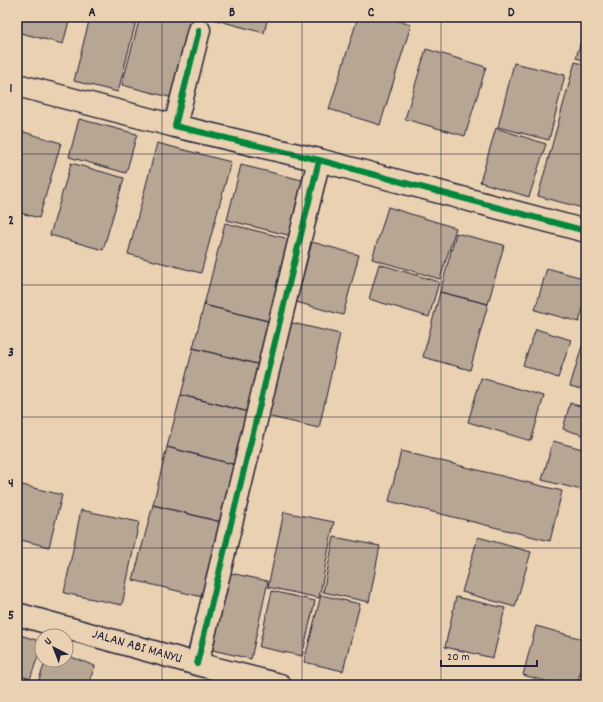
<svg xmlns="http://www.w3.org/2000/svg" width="603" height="702" font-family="Dekko,sans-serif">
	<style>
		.building { fill: #b8a694; stroke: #22223b }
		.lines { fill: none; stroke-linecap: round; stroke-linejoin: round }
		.minor-casing { stroke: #22223b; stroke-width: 25 }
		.minor { stroke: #ead1b2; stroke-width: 22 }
		.cycleway-casing { stroke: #ead1b2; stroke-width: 8 }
		.cycleway { stroke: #00873e; stroke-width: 6 }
		.grid { fill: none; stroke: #22223b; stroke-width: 1; stroke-opacity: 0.55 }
		.labels { text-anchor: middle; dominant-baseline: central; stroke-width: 4; stroke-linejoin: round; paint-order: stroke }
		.street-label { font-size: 14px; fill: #22223b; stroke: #ead1b2 }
		.neatline { fill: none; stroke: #22223b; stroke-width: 1.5 }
		.grid-label { font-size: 13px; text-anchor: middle; font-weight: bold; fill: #22223b }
	</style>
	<rect width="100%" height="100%" fill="#ead1b2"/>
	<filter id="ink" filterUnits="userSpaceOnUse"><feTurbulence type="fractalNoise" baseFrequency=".025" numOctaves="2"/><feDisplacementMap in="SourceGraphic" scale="8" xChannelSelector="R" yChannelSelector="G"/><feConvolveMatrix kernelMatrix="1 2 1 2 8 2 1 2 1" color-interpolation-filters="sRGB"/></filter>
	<g filter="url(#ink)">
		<path class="building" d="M17,17H70L63,44L17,32Z
			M90,17H137L118,92L74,81Z
			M140,17H194L173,98L122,85Z
			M205,17H268L264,33Z
			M358,17H386L411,25L380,125L329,109Z
			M586,23V61L576,58Z
			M426,49L486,67L465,136L405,119Z
			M575,62L586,65V209L538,196Z
			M514,63L565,75L549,140L498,127Z
			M79,119L137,134L126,173L69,157Z
			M496,128L546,144L529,197L480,182Z
			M17,130L61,143L39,218L17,212Z
			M157,143L231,162L201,273L128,254Z
			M71,163L124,178L103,250L50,235Z
			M241,165L306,181L292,236L227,220Z
			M388,207L456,228L440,279L372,259Z
			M225,223L293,240L272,322L204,305Z
			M456,233L504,245L488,304L440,292Z
			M312,242L359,255L343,315L296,302Z
			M379,264L439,282L429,317L369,299Z
			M547,268L586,279V299L579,322L535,310Z
			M440,292L488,304L470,370L423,357Z
			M204,305L272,322L261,365L193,348Z
			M284,321L340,334L319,428L262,415Z
			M536,329L571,340L558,378L523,365Z
			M586,333V390L570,386Z
			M193,348L261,365L249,412L181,395Z
			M481,378L544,396L531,441L468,422Z
			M181,395L249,412L236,465L167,447Z
			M570,403L586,408V436L563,429Z
			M553,441L586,450V491L542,480Z
			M167,447L236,465L221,522L153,505Z
			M401,451L562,491L550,541L389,501Z
			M22,485L62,495L49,547L17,539V504Z
			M153,505L221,522L202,597L133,580Z
			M81,510L139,522L122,605L64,593Z
			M284,512L334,522L319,598L268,587Z
			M334,537L380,546L369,602L323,592Z
			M478,537L531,552L515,607L462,592Z
			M225,572L268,581L251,659L208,649Z
			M272,591L315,601L302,656L259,647Z
			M321,595L360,604L343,671L304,662Z
			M456,597L505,608L493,658L445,647Z
			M536,626L586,640V650L577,685H560L523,675Z
			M17,634L42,642V645L30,679L17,674Z
			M66,655L95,666L88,685H37L46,660H66Z"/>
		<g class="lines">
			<g class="minor-casing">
				<path id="minor" d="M199,30L175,126L319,160L586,231
					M17,85L175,126
					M17,614L197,664L280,685
					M197,664L319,160"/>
			</g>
			<use href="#minor" class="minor"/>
			<g class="cycleway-casing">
				<path id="cycleway" d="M199,30L175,126L319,160L586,231
					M197,664L319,160"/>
			</g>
			<use href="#cycleway" class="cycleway"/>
		</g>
	</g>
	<path class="grid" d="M162,17V685M302,17V685M441,17V685M17,154H586M17,285H586M17,417H586M17,548H586"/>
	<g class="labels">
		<g class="street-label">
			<text transform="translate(137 647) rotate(16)">JALAN ABI MANYU</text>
		</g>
	</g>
	<rect width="603" height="702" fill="none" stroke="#ead1b2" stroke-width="44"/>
	<g transform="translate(54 648) rotate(318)"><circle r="19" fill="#ead1b2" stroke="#9a8b82"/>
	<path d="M0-3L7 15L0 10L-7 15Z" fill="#22223b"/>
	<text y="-6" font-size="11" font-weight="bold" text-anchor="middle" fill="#22223b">U</text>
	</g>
	<path d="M441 660v6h96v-6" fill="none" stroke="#22223b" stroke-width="2"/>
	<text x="447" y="660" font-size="12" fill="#22223b" stroke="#ead1b2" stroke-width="3" paint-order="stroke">20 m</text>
	<rect x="22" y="22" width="559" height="658" class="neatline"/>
	<g class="grid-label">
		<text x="92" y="16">A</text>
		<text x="232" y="16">B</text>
		<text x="371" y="16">C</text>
		<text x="511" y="16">D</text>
		<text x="11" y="92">1</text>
		<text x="11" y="224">2</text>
		<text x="11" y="356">3</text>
		<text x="11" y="487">4</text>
		<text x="11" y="619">5</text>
	</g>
</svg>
